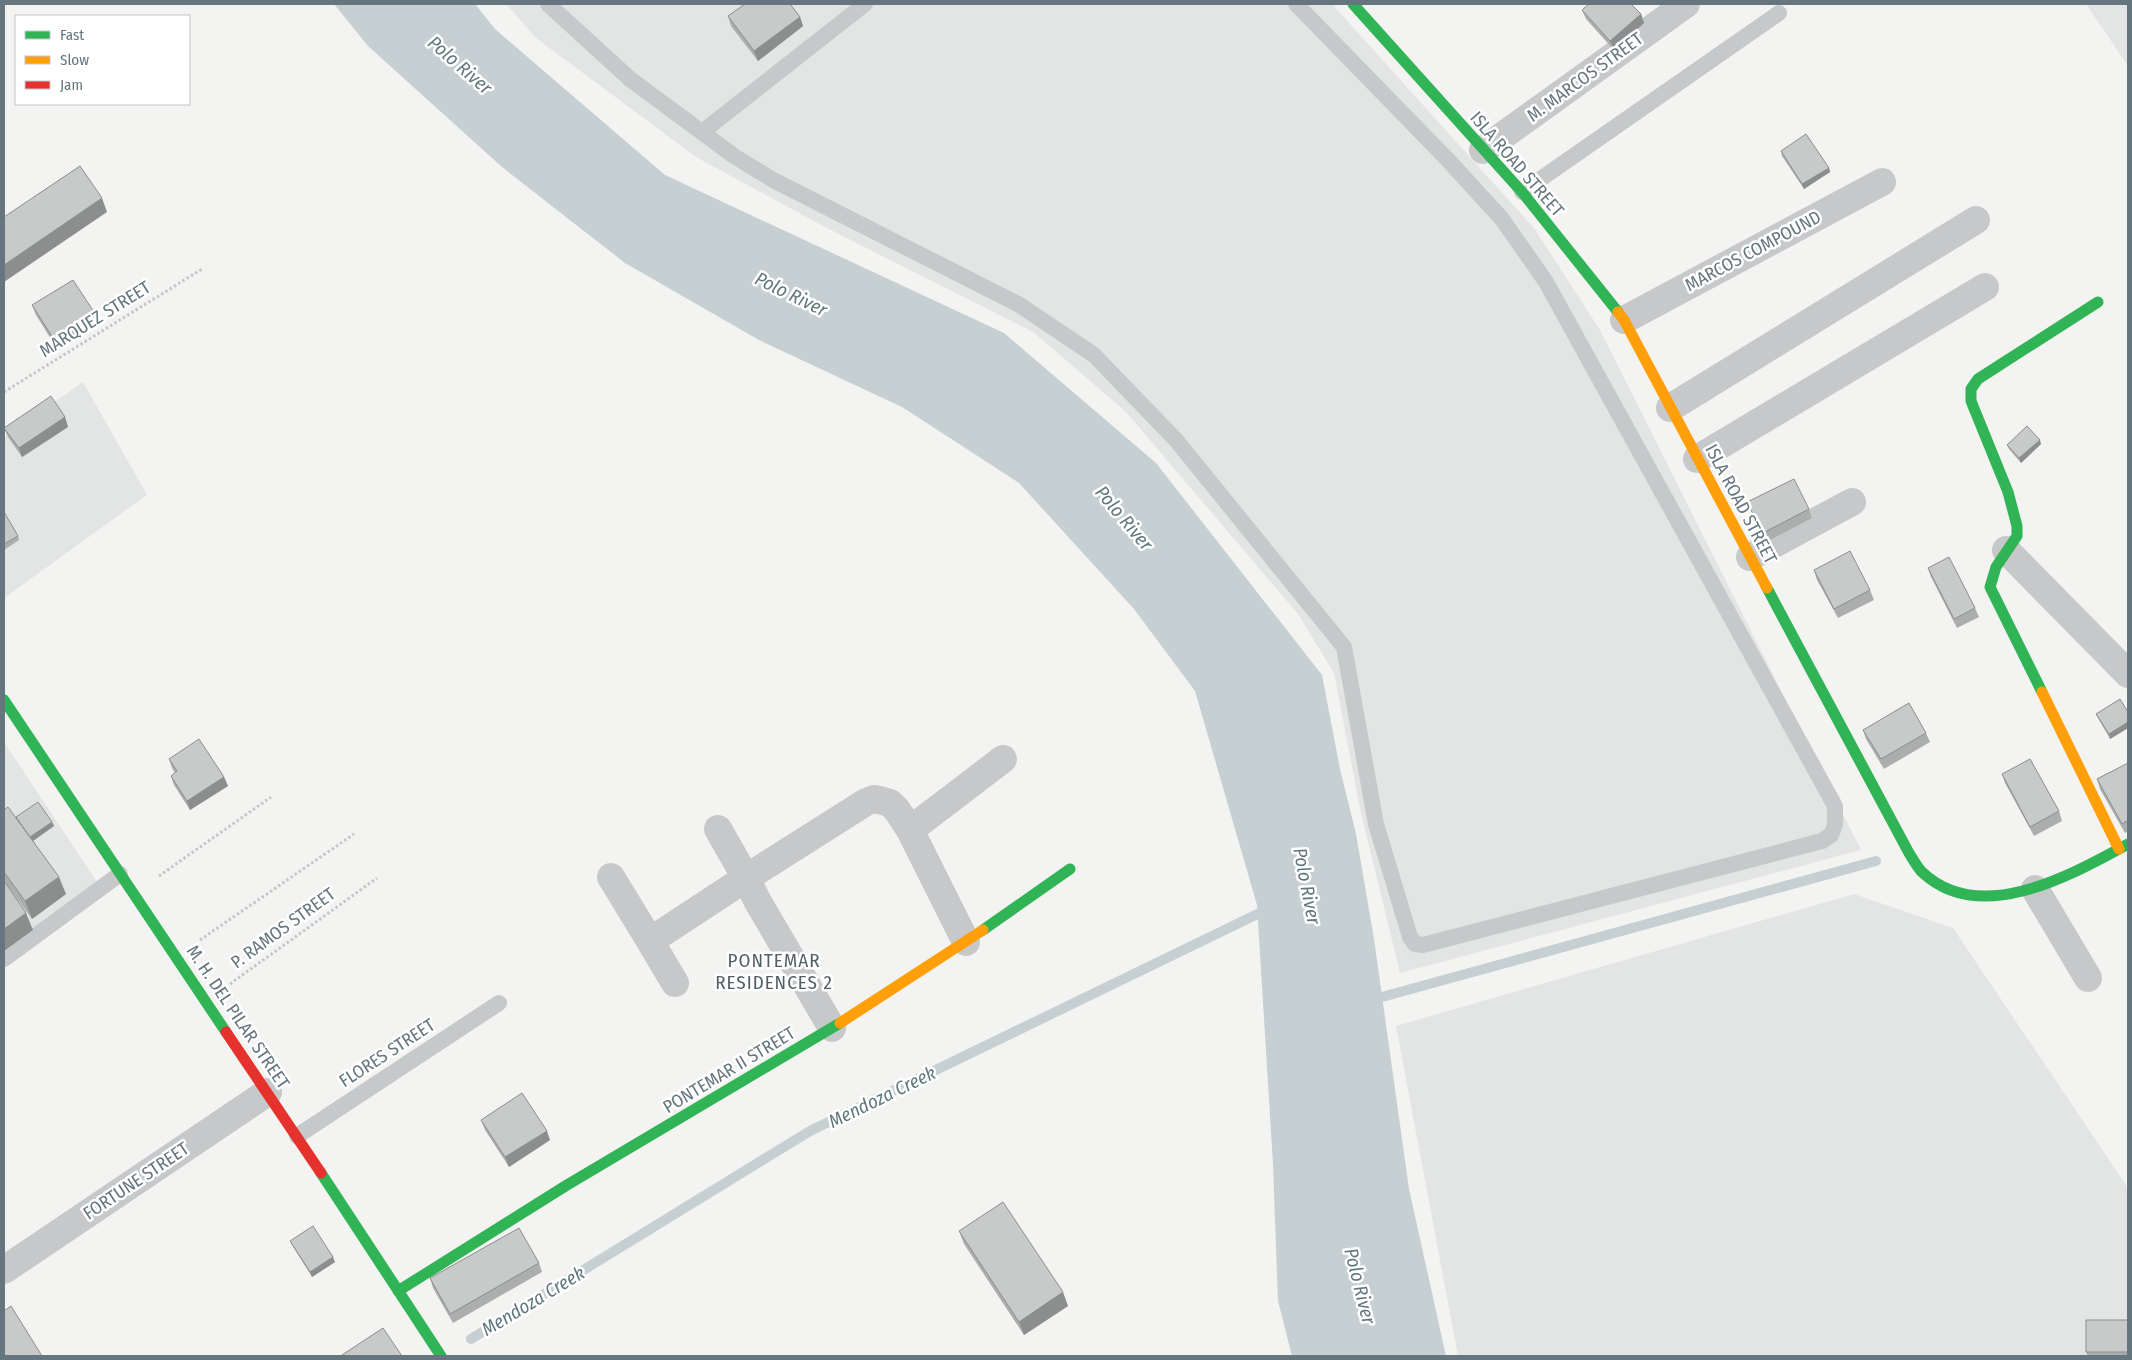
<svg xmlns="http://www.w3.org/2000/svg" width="2132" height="1360" font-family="'Fira Sans Condensed',sans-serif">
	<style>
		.built { fill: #e3e4e4 }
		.water { fill: #c6cfd1 }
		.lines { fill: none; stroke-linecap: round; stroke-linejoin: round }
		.stream { stroke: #c6cfd1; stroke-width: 10 }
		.path { stroke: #c5c6c6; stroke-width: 3; stroke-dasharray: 2.5 2.5; stroke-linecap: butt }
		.lane { stroke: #c7c8c9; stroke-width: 16 }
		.street { stroke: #c7c8c9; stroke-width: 28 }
		.fast { stroke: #30b455; stroke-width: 11 }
		.slow { stroke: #ff9f0a; stroke-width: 11 }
		.jam { stroke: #e5322d; stroke-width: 11 }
		.wall { fill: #acaeae }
		.shaded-wall { fill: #8c8d8d }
		.building { fill: #c8caca; stroke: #8c8d8d }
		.labels { text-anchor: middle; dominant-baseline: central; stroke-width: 5; stroke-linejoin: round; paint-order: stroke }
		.street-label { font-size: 18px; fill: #65767f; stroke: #fff }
		.water-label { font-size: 19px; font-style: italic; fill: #60787d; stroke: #fff }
		.neighbourhood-label { font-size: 19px; letter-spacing: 1px; fill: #525f65; stroke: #fff }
	</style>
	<rect width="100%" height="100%" fill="#f3f3f1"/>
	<path class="built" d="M506,4H1332L1534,228L1600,330L1861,850L1400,973L1361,813L1334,673L1298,614L1126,412L1033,332L823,226L696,157L536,38Z
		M2086,4H2128V66Z
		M83,382L147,495L4,598V437Z
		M4,742L99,885L4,952Z
		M1854,894L1953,928L2128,1188V1356H1458L1396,1026Z"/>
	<path class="water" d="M334,4H475L495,29L665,175L1004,333L1156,463L1322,675L1340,769L1356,834L1374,939L1409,1189L1446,1356H1292L1278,1301L1273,1164L1257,905L1195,691L1134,609L1019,483L902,407L759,340L625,263L502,167L368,46Z"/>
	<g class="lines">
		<path class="stream" d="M1371,1000L1876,861
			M471,1339L810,1131L1270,908"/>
		<path class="path" d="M4,392L202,269
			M159,876L271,797
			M200,940L354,834
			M230,984L377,878"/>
		<path class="lane" d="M548,4L630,79L734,156L773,180L1018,304L1094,355L1176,440L1344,647L1376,824L1410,937L1415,944L1423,945L1822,841L1831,835L1835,825V806L1546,282L1502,219L1448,160L1296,4
			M702,132L865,4
			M1522,192L1779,13
			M4,959L120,874
			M297,1136L499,1003"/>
		<path class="street" d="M1483,150L1686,4
			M1624,320L1882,182
			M1670,408L1976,220
			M1697,459L1985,287
			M2006,550L2128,674
			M1750,557L1852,502
			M718,829L746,878L866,802L874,799L883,801L890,803L897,810L910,830L966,942
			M910,830L1003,759
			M611,877L650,941
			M2035,889L2088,978
			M675,983L650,941L746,878L758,902L832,1028
			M4,1270L268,1092"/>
		<path class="fast" d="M1353,4L1522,192L1618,312
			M1767,588L1909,853C1913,859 1917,867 1922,872C1980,927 2071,875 2128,844
			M2042,692L1990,587L1996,567L2017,536V526L2008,492L1971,401V389L1978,379L2098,302
			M4,700L226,1032
			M983,930L1070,869
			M321,1173L441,1356
			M398,1291L567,1185L840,1023"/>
		<path class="slow" d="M1618,312L1624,320L1767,588
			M2042,692L2119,849
			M840,1023L983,930"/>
		<path class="jam" d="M226,1032L321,1173"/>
	</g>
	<path class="wall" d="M1582,10L1641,14L1644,23L1614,50L1586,19Z
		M728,16L800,17L803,26L758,61L731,26Z
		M1781,151L1829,168L1830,172L1804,189L1782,156Z
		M32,305L97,321L56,347L36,315Z
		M65,417L68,427L22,457L8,437L4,428Z
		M2041,444L2021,463L2009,449L2007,445Z
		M1747,502L1809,509L1812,518L1766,542L1751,511Z
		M4,512L18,536L19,540L4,550Z
		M1928,568L1975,608L1979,617L1957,628L1931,577Z
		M1814,570L1870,590L1874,600L1838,618L1817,580Z
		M2128,712V728L2110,739L2098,718L2096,714Z
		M1863,730L1926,733L1930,742L1884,769L1866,739Z
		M169,759L224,777L228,786L190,810L174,785L171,776L175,773L172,768Z
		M2128,763V831L2125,833L2100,789L2097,779Z
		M2002,774L2059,811L2062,821L2034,836L2005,783Z
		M4,810L16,817L52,822L54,826L33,841L66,894L32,919L4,881Z
		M481,1120L550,1140L509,1167L485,1130Z
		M959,1231L1068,1306L1024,1335L964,1244Z
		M290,1241L335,1262L312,1277L292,1245Z
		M539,1263L542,1272L453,1323L433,1288L430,1278Z
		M2128,1320V1356H2088L2086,1352Z"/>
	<path class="shaded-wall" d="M1641,14L1644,23L1614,50L1610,41Z
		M800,17L803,26L758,61L754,51Z
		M1829,168L1830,172L1804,189L1802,184Z
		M102,198L107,212L4,282V265Z
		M94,312L97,321L56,347L53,338Z
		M65,417L68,427L22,457L19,448Z
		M2040,440L2041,444L2021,463L2019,458Z
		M2128,722V728L2110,739L2109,734Z
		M224,777L228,786L190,810L187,801Z
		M52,822L54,826L30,843L28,839Z
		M59,877L66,894L32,919L25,901Z
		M26,913L33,930L4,951V929Z
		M547,1131L550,1140L509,1167L505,1157Z
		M333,1257L335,1262L312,1277L310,1272Z
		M1063,1292L1068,1306L1024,1335L1019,1322Z"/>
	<path class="building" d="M745,4H790L800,17L754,51L728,16Z
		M1589,4H1631L1641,14L1610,41L1582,10Z
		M1806,134L1829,168L1802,184L1781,151Z
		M80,166L102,198L4,265V217Z
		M73,280L94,312L53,338L32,305Z
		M51,396L65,417L19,448L4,428Z
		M2027,426L2040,440L2019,458L2007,445Z
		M1794,479L1809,509L1763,533L1747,502Z
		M4,512L18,536L4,544Z
		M1850,551L1870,590L1834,609L1814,570Z
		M1949,557L1975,608L1954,619L1928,568Z
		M2120,699L2128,712V722L2109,734L2096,714Z
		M1909,703L1926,733L1881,759L1863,730Z
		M199,739L224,777L187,801L171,776L177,771L169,759Z
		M2030,759L2059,811L2030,827L2002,774Z
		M2128,763V820L2122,824L2097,779Z
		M38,802L52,822L30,837L16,817Z
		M8,807L59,877L25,901L4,872V810Z
		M4,881L26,913L4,929Z
		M522,1093L547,1131L505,1157L481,1120Z
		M1003,1202L1063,1292L1019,1322L959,1231Z
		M313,1226L333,1257L310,1272L290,1241Z
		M519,1228L539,1263L450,1314L430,1278Z
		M11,1306L42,1356H4V1311Z
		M2086,1320H2128V1352H2086Z
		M383,1328L402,1356H343L342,1355Z"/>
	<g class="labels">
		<g class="street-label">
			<text transform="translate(1585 77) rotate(-36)">M. MARCOS STREET</text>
			<text transform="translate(1517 164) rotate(49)">ISLA ROAD STREET</text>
			<text transform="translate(1753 251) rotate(-28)">MARCOS COMPOUND</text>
			<text transform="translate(95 319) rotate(-32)">MARQUEZ STREET</text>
			<text transform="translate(1741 504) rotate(62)">ISLA ROAD STREET</text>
			<text transform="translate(283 928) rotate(-36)">P. RAMOS STREET</text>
			<text transform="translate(238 1017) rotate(56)">M. H. DEL PILAR STREET</text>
			<text transform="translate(387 1053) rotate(-33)">FLORES STREET</text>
			<text transform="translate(729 1070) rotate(-31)">PONTEMAR II STREET</text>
			<text transform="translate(136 1181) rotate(-34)">FORTUNE STREET</text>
		</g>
		<g class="water-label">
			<text transform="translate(460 65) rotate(41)">Polo River</text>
			<text transform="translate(791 294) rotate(26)">Polo River</text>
			<text transform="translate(1124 518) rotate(50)">Polo River</text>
			<text transform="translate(1307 886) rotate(79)">Polo River</text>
			<text transform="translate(882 1097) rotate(-26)">Mendoza Creek</text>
			<text transform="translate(1360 1286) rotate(76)">Polo River</text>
			<text transform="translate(533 1301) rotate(-31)">Mendoza Creek</text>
		</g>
		<g class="neighbourhood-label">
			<text x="774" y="960">PONTEMAR<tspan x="774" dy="22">RESIDENCES 2</tspan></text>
		</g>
	</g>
	<rect width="2132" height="1360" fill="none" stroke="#65767f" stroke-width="10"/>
	<rect x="15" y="15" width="175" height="90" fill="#ffffff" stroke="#c1c8cc"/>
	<rect x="25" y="31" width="25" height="8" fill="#30b455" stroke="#c1c8cc"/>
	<text x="60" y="40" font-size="15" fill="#65767f">Fast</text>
	<rect x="25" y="56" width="25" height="8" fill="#ff9f0a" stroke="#c1c8cc"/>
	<text x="60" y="65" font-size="15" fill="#65767f">Slow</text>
	<rect x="25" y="81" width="25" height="8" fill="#e5322d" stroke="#c1c8cc"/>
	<text x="60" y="90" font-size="15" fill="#65767f">Jam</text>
</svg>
